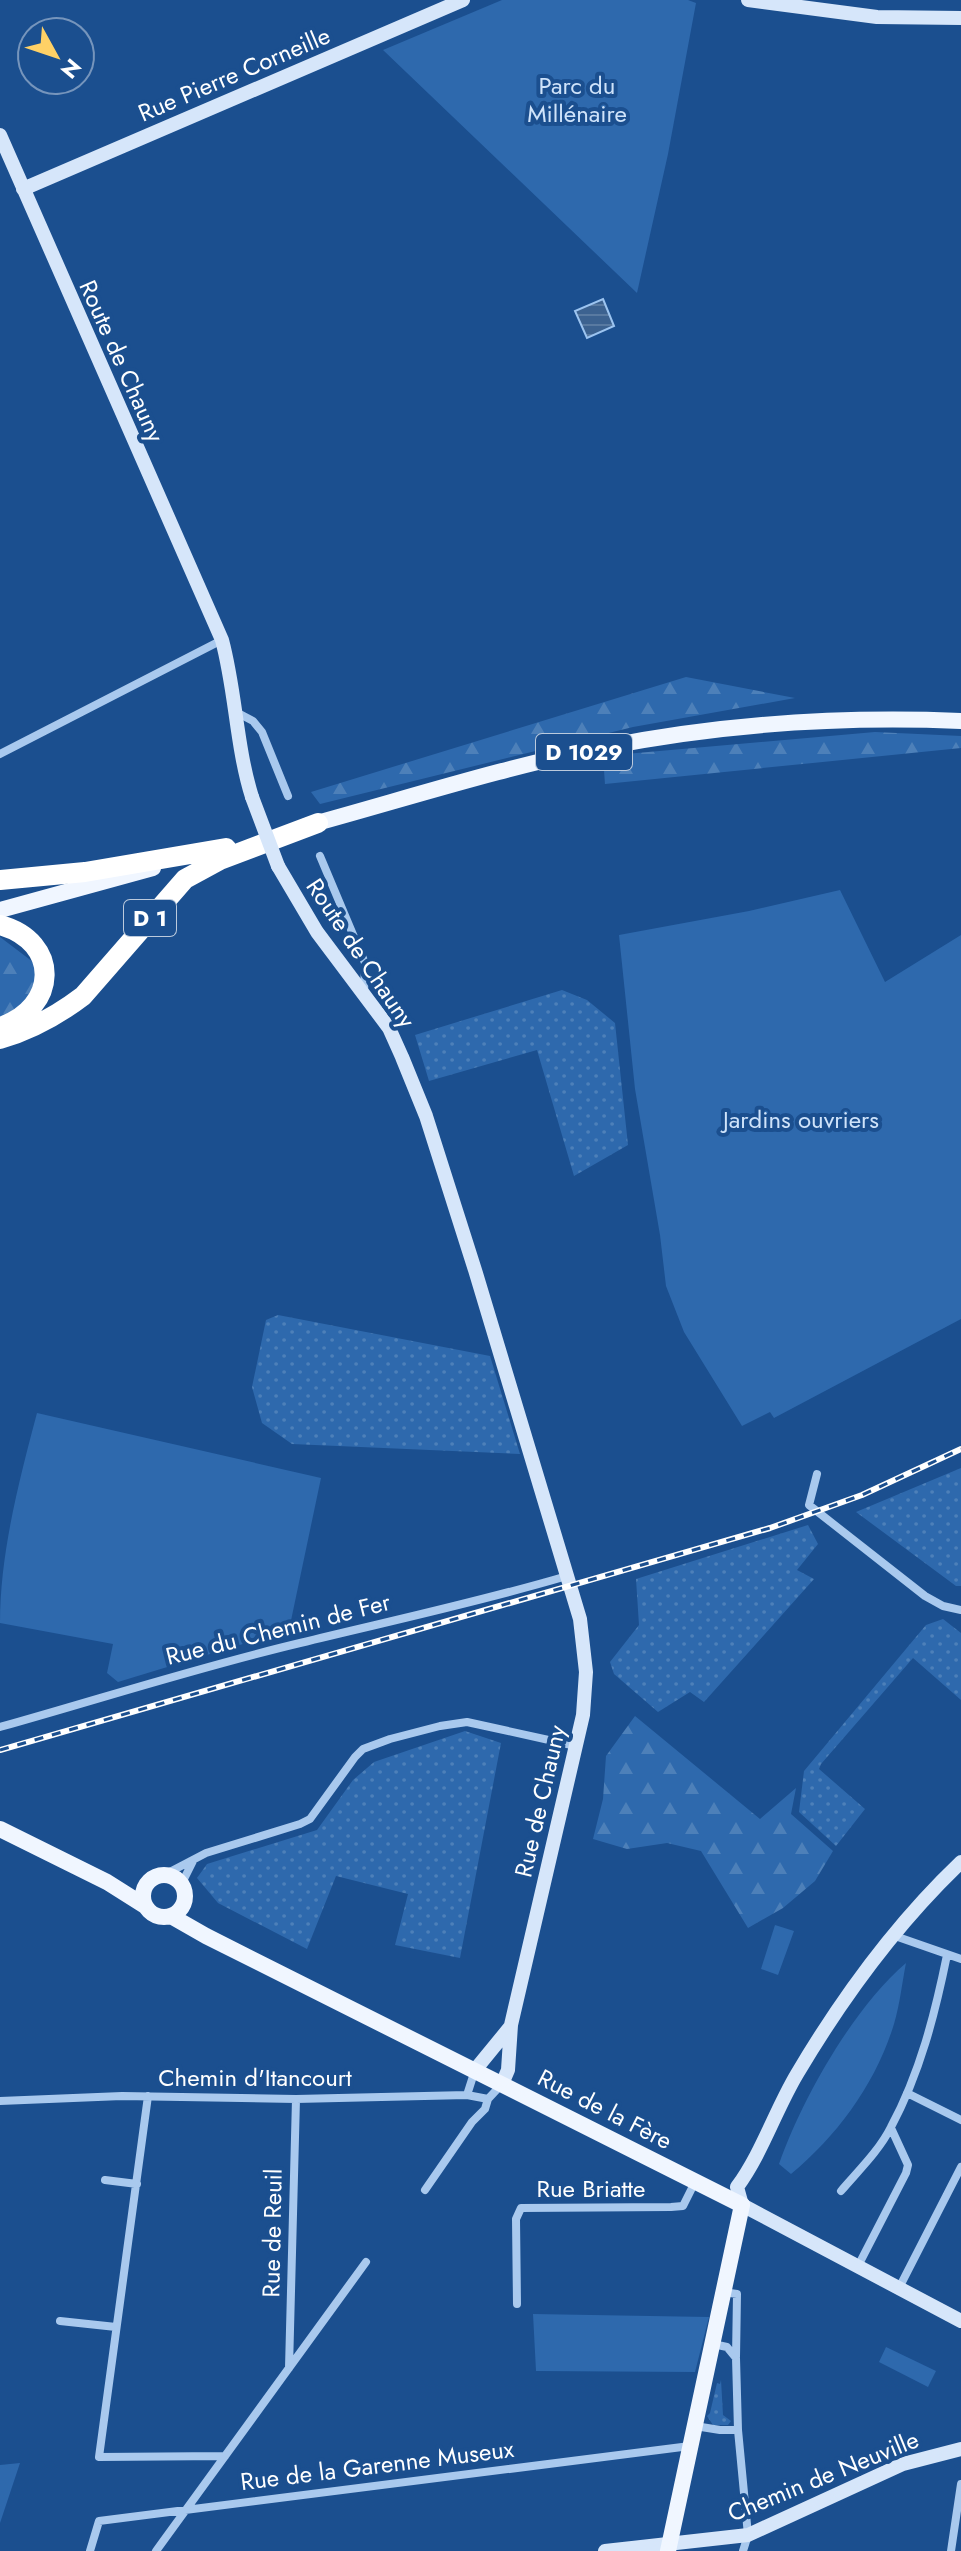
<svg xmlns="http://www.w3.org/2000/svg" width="961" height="2551" font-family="Jost,sans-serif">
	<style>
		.grass { fill: url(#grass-dots) }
		.forest { fill: url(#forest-firs) }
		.green { fill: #2e69ad }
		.water { fill: url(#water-rules); stroke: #9cc4f0; stroke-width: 2 }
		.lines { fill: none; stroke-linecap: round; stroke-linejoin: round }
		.street { stroke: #a9c9ee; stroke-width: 8 }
		.secondary { stroke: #d6e6fa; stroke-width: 14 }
		.primary { stroke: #f0f6ff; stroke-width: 16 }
		.highway { stroke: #fff; stroke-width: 20 }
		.rail-casing { stroke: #fff; stroke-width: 6 }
		.rail { stroke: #1b4f8f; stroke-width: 3; stroke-dasharray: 9; stroke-linecap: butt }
		.secondary-bridge { stroke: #d6e6fa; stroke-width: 14 }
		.labels { text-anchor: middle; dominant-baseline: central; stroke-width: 8; stroke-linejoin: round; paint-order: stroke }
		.shield { fill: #1b4f8f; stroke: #bbcadd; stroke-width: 2 }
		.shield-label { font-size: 22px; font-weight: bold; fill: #fff }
		.street-label { font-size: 24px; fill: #fff; stroke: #1b4f8f }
		.park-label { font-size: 24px; fill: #cfe3fa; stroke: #1b4f8f }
	</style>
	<defs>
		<pattern id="grass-dots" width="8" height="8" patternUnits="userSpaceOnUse" patternTransform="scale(2)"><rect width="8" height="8" fill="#2e69ad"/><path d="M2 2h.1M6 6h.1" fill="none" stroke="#4d80b9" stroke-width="1.8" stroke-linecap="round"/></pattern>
		<pattern id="forest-firs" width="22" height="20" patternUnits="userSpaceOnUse" patternTransform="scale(2)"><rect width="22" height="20" fill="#2e69ad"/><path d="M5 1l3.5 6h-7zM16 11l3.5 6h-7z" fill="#4d80b9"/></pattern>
		<pattern id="water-rules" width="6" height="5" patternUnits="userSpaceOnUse" patternTransform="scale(2)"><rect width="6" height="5" fill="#3c6290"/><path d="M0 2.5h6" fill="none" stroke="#597aa1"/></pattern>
	</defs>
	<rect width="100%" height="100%" fill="#1b4f8f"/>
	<path class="grass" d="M562,990L587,1000L615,1023L628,1145L574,1176L537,1050L429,1081L415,1035Z
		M278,1315L490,1356L520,1454L292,1444L262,1423L252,1387L266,1320Z
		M961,1468V1586H956L856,1512Z
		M808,1525L818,1544L797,1570L814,1579L704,1702L690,1692L658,1712L614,1674L610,1662L639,1625L636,1579Z
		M943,1619L961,1633V1700L913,1658L821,1764L819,1769L865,1809L836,1846L799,1812L804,1771L926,1625Z
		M465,1731L501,1743L460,1958L395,1945L408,1894L336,1876L307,1949L218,1903L197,1878L207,1864L317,1830L353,1780L374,1762Z
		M721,2380L723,2415L731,2421L728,2425H713L707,2416L710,2413L717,2383L720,2384Z"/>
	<path class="forest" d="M686,677L795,698L633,727L320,804L311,792Z
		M875,732L961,736V748L605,784L603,756Z
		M0,937L33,962L38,993L0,1019Z
		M635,1716L760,1819L796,1788L791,1814L833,1851L815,1881L783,1908L748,1928L701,1851L667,1843L627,1849L593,1839L603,1799L606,1756Z"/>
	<path class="green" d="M502,0H688L696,3L668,154L637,293L383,50Z
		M840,890L885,982L961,935V1319L774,1418L770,1412L742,1426L684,1332L666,1286L660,1235L635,1089L619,935L749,911Z
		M37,1413L321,1478L289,1630L118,1682L107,1673L113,1644L0,1623C0,1553 19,1481 37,1413Z
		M775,1925L794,1931L778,1975L761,1969Z
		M906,1963C902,1983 900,2004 894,2024C876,2083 838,2135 791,2174L779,2164C802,2099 853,2008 906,1963Z
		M533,2314L709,2317L695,2372L536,2371Z
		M886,2347L936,2371L928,2387L879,2362Z
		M20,2463L0,2523V2465Z"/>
	<path class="water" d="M603,299L614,326L587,338L575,311Z"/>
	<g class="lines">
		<path class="street" d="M236,712L253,721L262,732L288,796
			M0,754L222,640
			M320,856L365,963L364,993
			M817,1474L809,1505L925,1596L943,1606L961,1610
			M0,1727C100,1699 199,1667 300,1643C390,1621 479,1602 567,1576
			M162,1876L206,1853L300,1824L310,1819L355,1757L363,1749L390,1739L440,1726L467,1722L576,1746
			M181,1885L193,1861
			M895,1936L961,1959
			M907,2093L961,2120
			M467,2095L475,2070
			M148,2096L99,2457L225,2456
			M0,2101L122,2096L296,2099L467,2095L488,2099L502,2084
			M105,2180L137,2184
			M425,2190L472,2122L485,2109L488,2099
			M841,2191C858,2171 879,2151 891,2127C920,2073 935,2014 947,1955
			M858,2266L906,2173L908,2165L891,2128
			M899,2288L961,2167
			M723,2292L737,2294L736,2357
			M517,2304L516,2219L521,2208L671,2207L683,2206L695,2182
			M60,2321L116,2327
			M713,2344L727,2347L736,2358L738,2430L748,2535L743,2551
			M289,2368L296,2099
			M695,2426L720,2430H738
			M90,2551L99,2521L690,2446
			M156,2551L366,2262
			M951,2551L961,2484"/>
		<path class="secondary" d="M748,0L877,17L961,18
			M0,135L222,640C236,692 236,746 252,797
			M23,189L463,0
			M278,866L317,932L389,1028L402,1057L426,1116L475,1270L580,1619L586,1672L583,1715L511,2025L508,2070L502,2084
			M475,2070L511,2026
			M742,2205L737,2187C762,2153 775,2111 797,2074C842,1998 897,1923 961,1862
			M742,2205L961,2321
			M605,2551L748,2535L903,2464L961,2449"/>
		<path class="primary" d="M306,826C405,799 504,767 605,747C722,724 842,716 961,721
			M0,910L153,868
			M0,1829L107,1882L145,1906
			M143 1896a21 21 0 1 1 42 0a21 21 0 1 1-42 0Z
			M171,1916L206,1936L742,2205L668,2551"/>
		<path class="highway" d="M0,880L85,872L226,848
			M0,925C61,942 58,1008 0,1027
			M0,1039C31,1030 58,1015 83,996L185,879L220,860L318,823"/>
		<g class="rail-casing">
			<path id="rail" d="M0,1750L770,1528L862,1495L961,1449"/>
		</g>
		<use href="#rail" class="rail"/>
		<path class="secondary-bridge" d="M252,797L278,866"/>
	</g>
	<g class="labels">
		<g class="shield">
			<rect x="536" y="734" width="96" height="36" rx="6"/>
			<rect x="124" y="900" width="52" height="36" rx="6"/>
		</g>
		<g class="shield-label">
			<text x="584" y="752">D 1029</text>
			<text x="150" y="918">D 1</text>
		</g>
		<g class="street-label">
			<text transform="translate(234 74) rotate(-23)">Rue Pierre Corneille</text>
			<text transform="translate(122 361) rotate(66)">Route de Chauny</text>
			<text transform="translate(361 953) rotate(56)">Route de Chauny</text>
			<text transform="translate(278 1629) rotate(-14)">Rue du Chemin de Fer</text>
			<text transform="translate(540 1801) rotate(-77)">Rue de Chauny</text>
			<text x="255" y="2077">Chemin d'Itancourt</text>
			<text transform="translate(605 2109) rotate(27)">Rue de la Fère</text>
			<text x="591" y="2188">Rue Briatte</text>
			<text transform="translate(272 2233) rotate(-89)">Rue de Reuil</text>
			<text transform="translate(377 2465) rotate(-7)">Rue de la Garenne Museux</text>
			<text transform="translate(823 2476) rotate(-22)">Chemin de Neuville</text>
		</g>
		<g class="park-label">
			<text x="577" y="85">Parc du<tspan x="577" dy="28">Millénaire</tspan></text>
			<text x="801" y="1119">Jardins ouvriers</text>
		</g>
	</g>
	<g transform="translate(56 56) rotate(130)"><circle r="38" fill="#1b4f8f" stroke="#7695bc" stroke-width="2"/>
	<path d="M0-6L14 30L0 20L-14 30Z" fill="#ffd166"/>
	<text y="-12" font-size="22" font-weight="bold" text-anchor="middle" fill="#ffffff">N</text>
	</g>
</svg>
